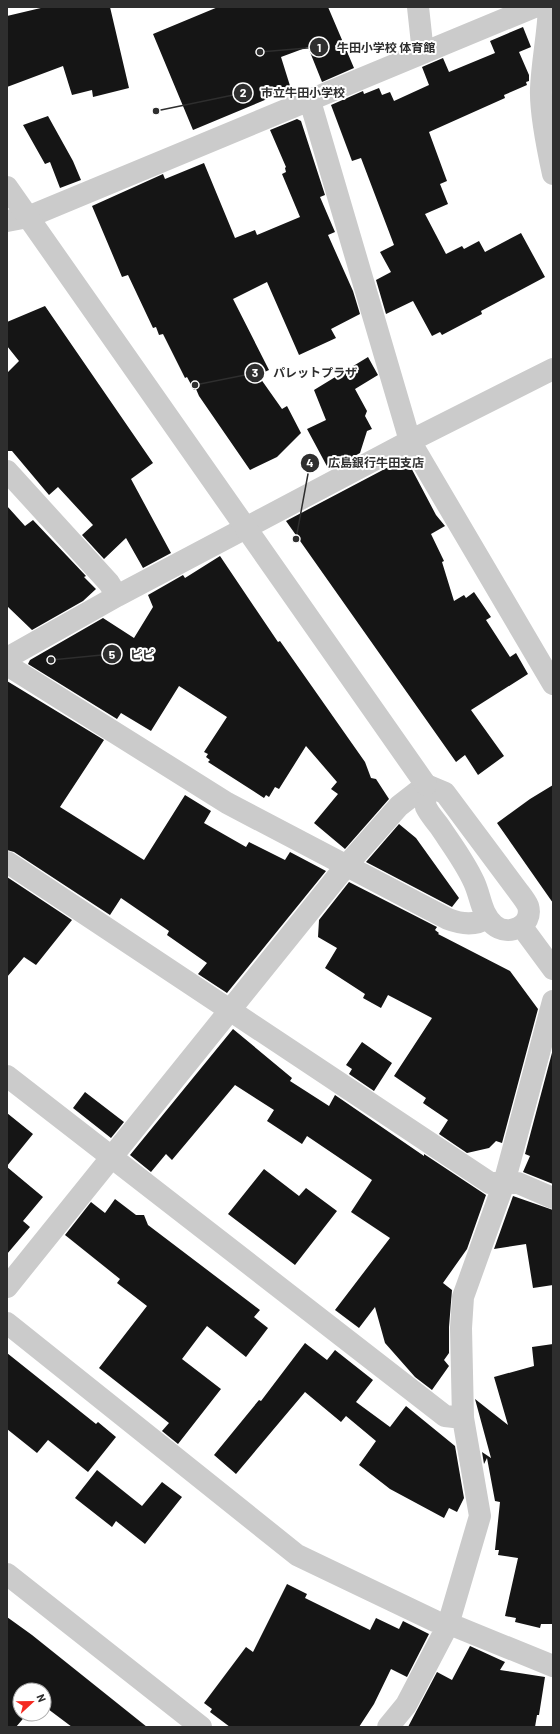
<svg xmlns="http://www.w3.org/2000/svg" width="560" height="1734" font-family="Barlow,'Noto Sans JP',sans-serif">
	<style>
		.building { fill: #151515 }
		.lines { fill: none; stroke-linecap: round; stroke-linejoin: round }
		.minor { stroke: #cbcbcb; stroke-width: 22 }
		.tertiary { stroke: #cbcbcb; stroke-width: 22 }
		.leader { fill: none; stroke: #2e2e2e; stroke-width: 1.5 }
		.callout-dot { fill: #2e2e2e; stroke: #fff; stroke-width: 1.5 }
		.mark-label { font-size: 12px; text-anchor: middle; font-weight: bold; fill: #fff }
		.callout-label { font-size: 12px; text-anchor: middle; font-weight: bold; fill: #2e2e2e; stroke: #fff; stroke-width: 4; stroke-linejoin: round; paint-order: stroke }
	</style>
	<rect width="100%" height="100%" fill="#fff"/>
	<path class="building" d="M45,7H110L129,88L93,97L92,90L72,95L63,66L7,87V16Z
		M218,7H328L354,68L322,82L308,47L281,57L291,89L193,130L153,34Z
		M523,27L531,47L519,52L529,75V81L526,82L527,85L504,95L505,98L429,132L447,181L440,184L448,204L425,214L446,254L462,246L464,249L479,241L485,252L521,233L545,277L481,311L482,314L442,335L440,332L432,336L413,301L386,314L376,280L391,272L380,252L394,245L361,158L352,161L331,105L363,91L364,94L379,88L382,95L390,92L394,101L429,85L422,67L443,58L449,72L495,53L490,41Z
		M48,116L73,161L81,180L60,188L50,162L45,164L23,125Z
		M297,119L301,121L325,195L320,197L335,232L328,235L353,291L360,314L331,329L336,338L299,355L267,282L233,299L269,370L258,375L282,409L287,406L301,433L277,457L250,470L199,396L196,389L194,390L187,377L185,378L163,334L159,335L156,327L153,328L128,275L122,277L92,206L163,174L165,179L204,163L235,238L255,230L257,235L300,217L282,174L286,172L285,168L286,167L270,130Z
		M45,306L153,463L131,479L171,553L143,568L126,538L104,559L82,535L93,525L58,487L49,495L12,451H7V373L19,361L7,346V322Z
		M368,357L378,375L355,389L367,411L365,416L372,429L367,431L360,453L329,470L307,429L326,420L314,390Z
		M407,460L436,515L445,526L431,534L444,561L442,562L454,601L464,595L466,598L474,592L491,617L486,620L510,657L516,653L528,674L471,710L504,756L478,775L465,755L456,762L286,521L398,462L399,465Z
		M7,506L25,526L33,520L86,576L84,577L96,589L83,601L32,630L7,606Z
		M220,556L278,642L280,641L365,762L371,778L376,779L389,799L345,849L314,823L338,794L331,789L337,782L306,746L279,789L275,787L269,797L266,795L264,798L208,762L210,760L206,757L208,754L204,752L227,717L179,686L151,731L121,713L117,719L28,664L30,660L103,618L134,638L153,607L148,595L183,575L185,578Z
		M7,681L104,740L60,807L144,860L185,795L211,811L204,823L246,847L249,842L285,860L290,852L326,871L227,993L198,974L207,963L167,935L169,931L121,898L110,915L14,852L7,850Z
		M553,785V903L497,823L530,799Z
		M399,824L416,838L459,898L452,907L366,862Z
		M7,877L72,920L36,965L24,957L7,977Z
		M349,882L437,927L435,930L439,933L438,934L510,971L538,1009L502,1143L496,1141L489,1148L467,1153L439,1134L448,1120L423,1103L426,1098L394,1076L432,1018L388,995L381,1008L363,998L365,994L325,968L337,948L318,937L319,920Z
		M233,1029L292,1078L290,1081L329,1106L335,1095L424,1156V1154L486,1195L467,1249L443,1283L452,1290L449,1327V1353L444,1360L449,1366L432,1390L415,1377L385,1343L375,1307L359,1328L335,1310L390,1238L351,1212L372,1180L307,1136L302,1144L267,1121L274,1110L235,1085L172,1160L166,1154L151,1172L130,1155Z
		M362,1042L392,1063L374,1091L349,1074L352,1069L346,1065Z
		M553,1049V1184L523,1172L530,1156L525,1154Z
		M85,1092L124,1122L111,1138L73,1108Z
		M7,1113L33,1134L7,1166Z
		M7,1167L43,1197L23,1221L30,1227L7,1254Z
		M264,1169L299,1196L306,1188L337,1211L295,1265L228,1214Z
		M513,1196L553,1210V1285L533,1288L526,1244L494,1249Z
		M115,1199L136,1215H144L148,1225L260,1310L254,1317L268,1328L246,1357L207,1326L182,1359L221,1389L178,1444L162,1431L169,1423L99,1368L147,1306L117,1283L120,1279L65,1235L91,1202L105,1213Z
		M305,1343L327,1360L335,1350L373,1380L356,1402L390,1427L406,1406L455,1446L464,1498L457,1512L449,1508L444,1518L390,1489L363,1468L359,1465L376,1441L346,1416L341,1422L305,1392L236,1474L214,1455L259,1400L261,1401Z
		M553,1344V1624H541L540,1628L515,1622L516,1618L505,1616L518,1558L498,1555L499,1550H495L500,1502L495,1501L487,1458L484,1464L482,1452L491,1458L475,1399L508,1425L494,1377L534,1366L532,1347Z
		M7,1353L96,1424L98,1422L116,1437L88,1472L48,1440L37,1453L7,1429Z
		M97,1470L142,1506L162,1482L182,1497L145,1544L116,1521L112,1527L75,1498Z
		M287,1584L307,1594L305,1598L370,1630L376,1618L399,1629L403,1621L429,1634L407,1677L391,1669L374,1704L359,1727H230L210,1712L212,1709L204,1703L246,1647L253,1652Z
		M7,1617L32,1635L147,1727H72L44,1706V1690H20V1714H27L16,1727H7Z
		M470,1646L505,1662L500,1670L545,1677L539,1715H537L535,1727H408L437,1672L452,1680Z"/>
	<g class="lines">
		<path class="minor" d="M418,7L423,53
			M549,7C548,35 542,62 541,89C540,113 548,151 553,174
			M310,101L410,441L553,684
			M7,221L28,217L534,7
			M7,471L109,583L117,596
			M7,658L117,596L410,441L553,369
			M7,665L227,803L448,919C461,924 475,926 487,918
			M426,785L445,793L518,891C521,895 526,901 528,906C534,926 508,937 494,925C481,914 481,897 474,882C465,862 452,845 440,827C436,821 429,814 426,807C424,801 426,791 426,785Z
			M7,862L490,1183H518L553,1198
			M522,927L553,969
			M7,1076L445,1416L463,1418
			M7,1287L346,866L399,806L426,785
			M7,1323L297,1555L435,1621L457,1627L553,1666
			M7,1574L201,1727
			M388,1727L406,1705L448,1625L480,1516L463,1418L461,1328L463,1297L504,1183L553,1001"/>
		<path class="tertiary" d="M7,187L426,785"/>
	</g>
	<path class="leader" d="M260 52L319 47M156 111L243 93M195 385L255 373M296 539L310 463M51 660L112 654"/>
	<g class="callout-dot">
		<circle cx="260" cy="52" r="4"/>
		<circle cx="156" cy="111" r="4"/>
		<circle cx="195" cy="385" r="4"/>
		<circle cx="296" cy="539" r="4"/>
		<circle cx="51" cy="660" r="4"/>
		<circle cx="319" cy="47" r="10"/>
		<circle cx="243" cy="93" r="10"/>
		<circle cx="255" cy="373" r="10"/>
		<circle cx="310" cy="463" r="10"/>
		<circle cx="112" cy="654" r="10"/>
	</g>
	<g class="mark-label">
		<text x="319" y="52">1</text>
		<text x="243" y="97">2</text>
		<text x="255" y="377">3</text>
		<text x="310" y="467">4</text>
		<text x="112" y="659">5</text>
	</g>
	<g class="callout-label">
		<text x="386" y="52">牛田小学校 体育館</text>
		<text x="303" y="97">市立牛田小学校</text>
		<text x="315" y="377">パレットプラザ</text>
		<text x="376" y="467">広島銀行牛田支店</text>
		<text x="142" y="659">ピピ</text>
	</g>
	<rect width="560" height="1734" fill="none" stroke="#2e2e2e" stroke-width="16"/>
	<g transform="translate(32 1702) rotate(68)"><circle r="19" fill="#ffffff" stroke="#ababab"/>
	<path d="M0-3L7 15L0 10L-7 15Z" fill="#f42920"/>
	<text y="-6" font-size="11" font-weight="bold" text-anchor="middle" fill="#2e2e2e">N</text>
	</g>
</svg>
